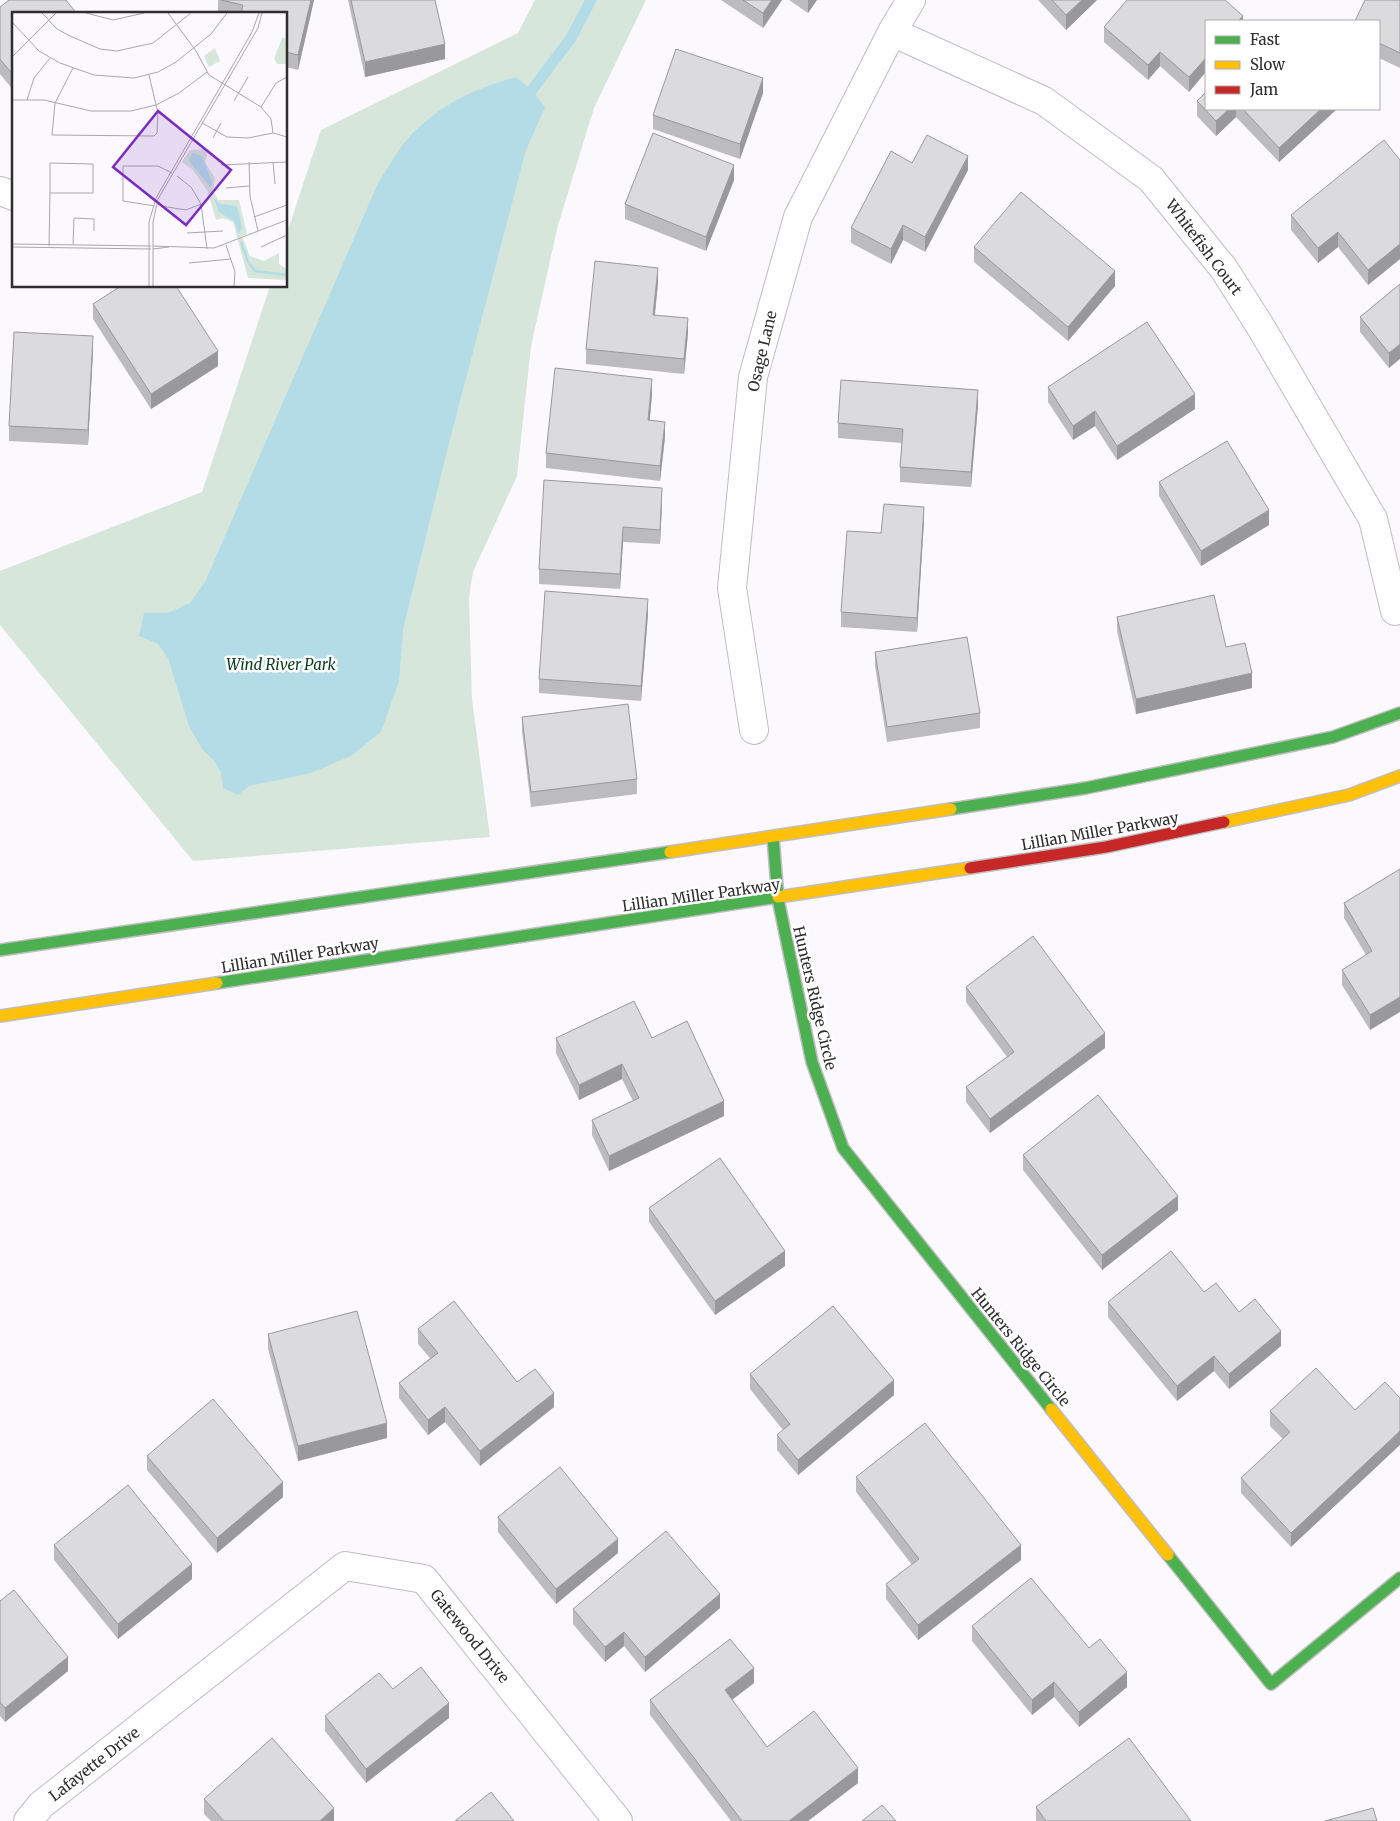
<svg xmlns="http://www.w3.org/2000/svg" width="1400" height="1821" font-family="Merriweather,serif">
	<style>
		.green { fill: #d7e6db }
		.water { fill: #b4dce7 }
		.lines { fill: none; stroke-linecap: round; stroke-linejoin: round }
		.stream { stroke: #b4dce7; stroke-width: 11 }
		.street-casing { stroke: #bfbdc0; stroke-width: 30 }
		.fast-casing { stroke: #bfbdc0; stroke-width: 14 }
		.slow-casing { stroke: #bfbdc0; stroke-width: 14 }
		.jam-casing { stroke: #bfbdc0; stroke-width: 14 }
		.street { stroke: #fefeff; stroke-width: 28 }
		.fast { stroke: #4caf50; stroke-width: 11 }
		.slow { stroke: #ffc107; stroke-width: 11 }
		.jam { stroke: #c62828; stroke-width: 11 }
		.wall { fill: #bcbbbe }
		.shaded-wall { fill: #99999b }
		.building { fill: #dbdadd; stroke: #99999b }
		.labels { text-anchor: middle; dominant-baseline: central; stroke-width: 5; stroke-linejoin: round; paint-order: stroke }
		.street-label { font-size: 15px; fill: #2f2d30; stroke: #fff }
		.park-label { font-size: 15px; font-style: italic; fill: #073c1e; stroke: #fff }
		.inset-river { fill: none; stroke: #b4dce7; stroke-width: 2.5 }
		.inset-road { fill: none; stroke: #a9a7ab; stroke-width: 1 }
		.view { fill: #7b2cbf; fill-opacity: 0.15; stroke: #7b2cbf; stroke-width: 2.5 }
		.inset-edge { fill: none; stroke: #2f2d30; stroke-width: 2.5 }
	</style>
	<rect width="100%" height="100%" fill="#fbf9fd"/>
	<path class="green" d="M535,0H646L594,108L558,225L531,346L517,476L473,572L469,597L472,699L490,837L193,861L0,625V571L202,492L270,286H286V236L321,130L518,33Z"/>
	<path class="water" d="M516,77L532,90L545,107L526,150L447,451L403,630L399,681L381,732L351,756L311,773L249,786L238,795L223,788L221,773L215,762L202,749L189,726L168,658L158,644L139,636L144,613H168L190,603L205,582L378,183C388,168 398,149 410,136C441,104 474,89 516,77Z"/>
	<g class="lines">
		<path class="stream" d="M532,90L571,38L591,0"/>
		<g class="street-casing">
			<path id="street" d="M892,32L1044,101L1151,179L1224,269L1262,329L1373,519L1395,611
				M0,191L14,196
				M754,730L732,588L753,377L798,217L892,32L911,0
				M28,1821L41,1805L345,1566L424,1579L618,1821"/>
		</g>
		<g class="fast-casing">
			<path id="fast" d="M951,809L1086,788L1333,737L1400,713
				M773,837L778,899L812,1062L843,1148L1051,1409
				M0,950L670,852
				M217,983L778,897
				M1168,1555L1271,1684L1400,1578"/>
		</g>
		<g class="slow-casing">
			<path id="slow" d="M1224,822L1349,795L1400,776
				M670,852L951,809
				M778,897L970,868
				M0,1016L217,983
				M1051,1409L1168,1555"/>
		</g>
		<g class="jam-casing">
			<path id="jam" d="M970,868L1106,847L1224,822"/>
		</g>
		<use href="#street" class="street"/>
		<use href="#fast" class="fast"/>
		<use href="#slow" class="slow"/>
		<use href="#jam" class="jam"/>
	</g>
	<path class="wall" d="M218,0H314L298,70L286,67V14H218Z
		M348,0H435L445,59L365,77Z
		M721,0H782L763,28Z
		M789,0H817L808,13Z
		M1038,0H1097L1066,30Z
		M1400,0V68L1379,58V21Z
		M0,7L14,14V91L0,74Z
		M1243,21L1189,92L1160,66L1148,80L1104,42V27Z
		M763,93L740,159L653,129V115Z
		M1197,101L1206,109H1337L1279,162L1236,117L1216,136L1197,116Z
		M1400,160V259L1368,285L1338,247L1318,263L1291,230V215Z
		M912,163L968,170L925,252L903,240L891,264L851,243V228Z
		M734,180L706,251L625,219V204Z
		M974,247L1115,286L1068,341L974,262Z
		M658,283L655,315L688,333L684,374L586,364V349Z
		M1400,284L1389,368L1360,332V317Z
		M93,304L218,366L151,409L93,319Z
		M93,351L88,445L9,441V426Z
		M1048,387L1195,409L1117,460L1095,426L1073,440L1048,402Z
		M652,394L650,420L665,437L660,481L546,468V453Z
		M978,405L971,487L900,482V467L902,443L838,438V423Z
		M1159,482L1269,525L1201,566L1159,496Z
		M662,503L660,544L623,542L620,589L539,584V569Z
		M924,521L917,632L841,627V612L881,533Z
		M648,614L641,701L539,693V679Z
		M1117,617L1226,647L1252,688L1136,714L1117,631Z
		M875,652L980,713V728L887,742L875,666Z
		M522,717L637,779V794L531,807L522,731Z
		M1400,869L1370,1030L1342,985V970L1366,955L1344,918V903Z
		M966,987L1105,1048L990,1133L966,1102V1087L1007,1057L966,1002Z
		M556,1038H652L724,1116L609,1171L592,1135V1120L633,1101L622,1079L579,1100L556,1053Z
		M1023,1155L1178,1210L1102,1270L1023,1170Z
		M649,1208L785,1266L715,1315L649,1222Z
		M1204,1292L1239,1312L1281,1346L1229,1389L1214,1371L1177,1401L1108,1317V1302Z
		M418,1329L517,1382L554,1407L480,1466L445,1422L428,1435L399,1398V1383L430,1358L418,1344Z
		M268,1334L387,1438L298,1461L268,1349Z
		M750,1374L894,1395L798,1475L777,1450V1435L783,1430L750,1389Z
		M1355,1410L1291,1547L1241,1493V1478L1283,1439L1270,1426V1411Z
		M147,1456L283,1497L217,1553L147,1470Z
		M856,1477L1021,1560L918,1640L886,1599V1584L912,1565L856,1492Z
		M498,1517L618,1553L556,1604L498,1532Z
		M54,1545L192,1579L118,1639L54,1560Z
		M0,1601L68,1671L5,1722L0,1716Z
		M720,1608L645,1672L624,1646L605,1662L573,1624V1609Z
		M972,1626L1089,1648L1127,1687L1079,1727L1054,1697L1032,1715L972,1641Z
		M754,1683L732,1700L767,1747L858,1783L808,1821H731L650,1715V1700Z
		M325,1716L449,1718L366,1783L325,1731Z
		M204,1799L334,1821H211L204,1814Z
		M1036,1807L1191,1821H1036Z"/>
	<path class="shaded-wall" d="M311,0H314L298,70V55Z
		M772,0H782L763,28V13Z
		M808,0H817L808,13Z
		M1082,0H1097L1066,30V15Z
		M1243,16V21H1238Z
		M445,44V59L365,77V62Z
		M1160,52V66L1148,80V65Z
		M1206,58V72L1189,92V77Z
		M763,78V93L740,159V144Z
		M1229,109H1236V117L1216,136V121Z
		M1321,109H1337L1279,162V148Z
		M968,156V170L925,252V237Z
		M734,165V180L706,251V237Z
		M903,225V240L891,264V249Z
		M1338,232V247L1318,263V248Z
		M1400,244V259L1368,285V270Z
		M658,268V283L653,330V315Z
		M1115,271V286L1068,341V327Z
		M688,318V333L684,374V359Z
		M93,336V351L88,445V430Z
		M1400,344V359L1389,368V353Z
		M218,351V366L151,409V394Z
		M652,379V394L648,435V420Z
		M978,390V405L971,487V472Z
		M1195,394V409L1117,460V446Z
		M1095,411V426L1073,440V426Z
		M665,422V437L660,481V466Z
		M662,488V503L660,544V530Z
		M924,507V521L917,632V618Z
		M1269,510V525L1201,566V551Z
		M623,527V542L620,589V574Z
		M648,599V614L641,701V686Z
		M1252,673V688L1136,714V699Z
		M1400,997V1012L1370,1030V1015Z
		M1105,1033V1048L990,1133V1119Z
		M622,1064V1079L579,1100V1085Z
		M724,1101V1116L609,1171V1156Z
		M1178,1196V1210L1102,1270V1255Z
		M785,1251V1266L715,1315V1301Z
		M1281,1331V1346L1229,1389V1374Z
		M1214,1356V1371L1177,1401V1386Z
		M894,1380V1395L798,1475V1460Z
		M554,1393V1407L480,1466V1451Z
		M445,1407V1422L428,1435V1420Z
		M387,1423V1438L298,1461V1446Z
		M1400,1431V1445L1291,1547V1533Z
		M283,1482V1497L217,1553V1538Z
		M618,1539V1553L556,1604V1589Z
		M1021,1545V1560L918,1640V1625Z
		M192,1564V1579L118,1639V1624Z
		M720,1594V1608L645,1672V1657Z
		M624,1632V1646L605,1662V1647Z
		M68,1657V1671L5,1722V1708Z
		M754,1668V1683L725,1705V1690Z
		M1127,1672V1687L1079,1727V1712Z
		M1054,1682V1697L1032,1715V1700Z
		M449,1703V1718L366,1783V1769Z
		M858,1768V1783L808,1821H789Z
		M334,1808V1821H320Z"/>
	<path class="building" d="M9,0H66L77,14H14V76L0,59V7Z
		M221,0H311L298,55L286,52V14H241L243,5Z
		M351,0H435L445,44L365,62Z
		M743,0H772L763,13Z
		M1052,0H1082L1066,15Z
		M1127,0H1225L1243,16L1238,21H1206V58L1189,77L1160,52L1148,65L1104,27Z
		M1365,0H1400V53L1379,43V21H1355Z
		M676,49L763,78L740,144L653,115Z
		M1206,92V109H1229L1216,121L1197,101Z
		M1243,109H1321L1279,148Z
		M653,133L734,165L706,237L625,204Z
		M927,135L968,156L925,237L903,225L891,249L851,228L891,151L912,163Z
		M1384,140L1400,160V244L1368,270L1338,232L1318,248L1291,215Z
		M1021,192L1115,271L1068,327L974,247Z
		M595,261L658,268L653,315L688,318L684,359L586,349Z
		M1400,284V344L1389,353L1360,317Z
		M121,286H176L218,351L151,394L93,304Z
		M1147,322L1195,394L1117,446L1095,411L1073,426L1048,387Z
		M14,332L93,336L88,430L9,426Z
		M555,368L652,379L648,420L665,422L660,466L546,453Z
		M841,380L978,390L971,472L900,467L903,429L838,423Z
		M1227,441L1269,510L1201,551L1159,482Z
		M544,480L662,488L660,530L623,527L620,574L539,569Z
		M884,504L924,507L917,618L841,612L847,531L881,533Z
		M545,591L648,599L641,686L539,679Z
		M1214,595L1226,647L1245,643L1252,673L1136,699L1117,617Z
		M967,637L980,713L887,727L875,652Z
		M628,704L637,779L531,792L522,717Z
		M1400,869V997L1370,1015L1342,970L1372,951L1344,903Z
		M1033,936L1105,1033L990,1119L966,1087L1014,1052L966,987Z
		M634,1001L652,1038L687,1021L724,1101L609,1156L592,1120L639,1098L622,1064L579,1085L556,1038Z
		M1098,1095L1178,1196L1102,1255L1023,1155Z
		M720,1158L785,1251L715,1301L649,1208Z
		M1171,1251L1204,1292L1216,1283L1239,1312L1255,1299L1281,1331L1229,1374L1214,1356L1177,1386L1108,1302Z
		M454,1301L517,1382L535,1369L554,1393L480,1451L445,1407L428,1420L399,1383L438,1353L418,1329Z
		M833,1306L894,1380L798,1460L777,1435L790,1424L750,1374Z
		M357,1311L387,1423L298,1446L268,1334Z
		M1316,1368L1355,1410L1385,1382L1400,1398V1431L1291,1533L1241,1478L1290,1432L1270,1411Z
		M213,1399L283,1482L217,1538L147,1456Z
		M925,1423L1021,1545L918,1625L886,1584L919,1559L856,1477Z
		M560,1467L618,1539L556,1589L498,1517Z
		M128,1485L192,1564L118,1624L54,1545Z
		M666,1531L720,1594L645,1657L624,1632L605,1647L573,1609Z
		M1031,1578L1089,1648L1100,1639L1127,1672L1079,1712L1054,1682L1032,1700L972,1626Z
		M14,1590L68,1657L5,1708L0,1702V1601Z
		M730,1639L754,1668L725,1690L767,1747L814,1711L858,1768L789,1821H742L650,1700Z
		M421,1667L449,1703L366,1769L325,1716L379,1673L393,1689Z
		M272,1738L334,1808L320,1821H224L204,1799Z
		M1129,1738L1191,1821H1046L1036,1807Z
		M491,1792L514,1821H455Z
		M882,1805L896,1821H862Z
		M1373,1808L1377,1821H1325Z"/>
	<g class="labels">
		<g class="street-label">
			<text transform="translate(1204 247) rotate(53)">Whitefish Court</text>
			<text transform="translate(762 351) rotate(-77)">Osage Lane</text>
			<text transform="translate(1100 831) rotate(-10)">Lillian Miller Parkway</text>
			<text transform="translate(701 895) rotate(-8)">Lillian Miller Parkway</text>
			<text transform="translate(300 955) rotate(-9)">Lillian Miller Parkway</text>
			<text transform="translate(815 998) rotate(77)">Hunters Ridge Circle</text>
			<text transform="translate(1021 1347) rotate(51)">Hunters Ridge Circle</text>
			<text transform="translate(470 1636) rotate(51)">Gatewood Drive</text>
			<text transform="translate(94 1764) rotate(-38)">Lafayette Drive</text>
		</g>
		<g class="park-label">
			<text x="281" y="664">Wind River Park</text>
		</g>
	</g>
	<g transform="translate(12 12)">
		<rect width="275" height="275" fill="#fbf9fd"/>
		<path d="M270,26H275V52H265L262,46ZM203,36L208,49L197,55L192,44ZM197,137L193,150L203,166L201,177L206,188H227L235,222L230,224L238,244L252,249L267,241V252L275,257V268L236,266L221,210L211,206L204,208L195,178L180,157L170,150L178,138Z" fill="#d7e6db"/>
		<path d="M180,141L190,144L200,170L199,176L177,149ZM201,185L208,192L225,194L230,215L227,222L222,209L207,200Z" fill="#b4dce7"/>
		<path class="inset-river" d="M229,230L236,250L243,259L275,263"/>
		<path class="inset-road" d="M30,1L45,17L58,24L88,37L105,39L141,31L179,1M74,1L101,8L132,1M156,1L184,39L197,63L249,95L259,107L261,121M0,10L27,39L48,51L82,63L122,66L146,60L164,50L199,22L215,1M0,45L44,1M61,56L43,91L40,123L142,124L145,121L146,101L137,63M0,88H32L79,99H119L144,93L167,81L195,60M15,88L22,66L38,46M222,89L236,65M249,95L264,71L275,65M190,111L215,125L236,126L261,121L275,125M201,126L209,111M237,150L238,184L246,219M261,150L263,172M209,153L275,150M165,164L179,175L189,192L195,237M214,176L237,174M143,194L111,189V154H146L160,161M149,194L174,198L189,192M242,205L275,193M175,221L211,219M0,232L139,234M61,232L62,206L82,207V219M214,233L223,260L222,274M37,234L38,181V151L81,152V181H38M141,234L202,236L275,208M0,235L139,237M249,235L275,223M141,237L157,235M177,251L219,247M137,274V210L144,186L240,20L247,1M141,274V210L146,187L246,16L250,1"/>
		<path class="view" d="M146,99L219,158L174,213L101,155Z"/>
		<rect width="275" height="275" class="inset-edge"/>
	</g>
	<rect x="1205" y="20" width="175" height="90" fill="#ffffff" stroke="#acabac"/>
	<rect x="1215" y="36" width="25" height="8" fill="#4caf50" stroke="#acabac"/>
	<text x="1250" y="45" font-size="15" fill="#2f2d30">Fast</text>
	<rect x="1215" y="61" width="25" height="8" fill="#ffc107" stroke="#acabac"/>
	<text x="1250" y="70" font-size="15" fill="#2f2d30">Slow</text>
	<rect x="1215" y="86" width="25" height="8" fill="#c62828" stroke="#acabac"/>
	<text x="1250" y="95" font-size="15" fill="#2f2d30">Jam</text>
</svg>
